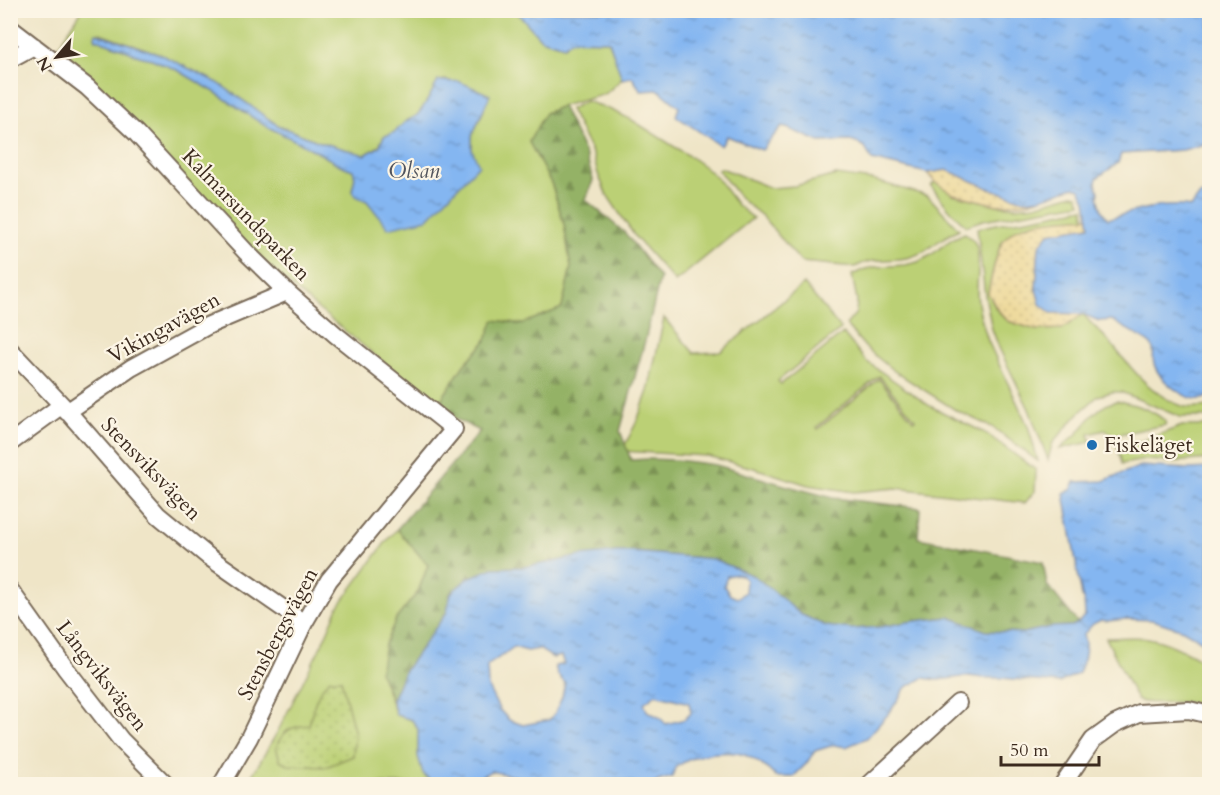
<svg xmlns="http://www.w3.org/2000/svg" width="1220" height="795" font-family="Cardo,serif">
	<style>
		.grass { fill: #bbd074; stroke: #7b7d49; stroke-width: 1.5; fill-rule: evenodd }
		.forest { fill: url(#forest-firs); stroke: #686e42; stroke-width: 1.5 }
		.sand { fill: url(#sand-dots); stroke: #94825e; stroke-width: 1.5 }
		.park { fill: url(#park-dots); stroke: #7b7d49; stroke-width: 1.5 }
		.water { fill: url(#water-ripples); stroke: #607088; stroke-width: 1.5; fill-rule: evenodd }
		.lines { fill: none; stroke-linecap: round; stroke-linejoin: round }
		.minor-casing { stroke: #7a6b59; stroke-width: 20 }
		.minor { stroke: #fff; stroke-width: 16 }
		.poi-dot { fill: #1f6fb2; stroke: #fcf5e5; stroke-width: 2 }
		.labels { text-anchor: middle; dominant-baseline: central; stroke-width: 4.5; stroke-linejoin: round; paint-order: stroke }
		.street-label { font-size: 21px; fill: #3b2a1e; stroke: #fcf5e5 }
		.poi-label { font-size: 21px; fill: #3b2a1e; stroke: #fcf5e5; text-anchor: start }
		.water-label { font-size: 22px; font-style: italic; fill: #51545d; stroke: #fcf5e5 }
	</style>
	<defs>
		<pattern id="forest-firs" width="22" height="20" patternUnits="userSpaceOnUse" patternTransform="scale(1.5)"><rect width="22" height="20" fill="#94b266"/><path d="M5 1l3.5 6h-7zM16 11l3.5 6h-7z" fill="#7a9153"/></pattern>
		<pattern id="sand-dots" width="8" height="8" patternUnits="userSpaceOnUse" patternTransform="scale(1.5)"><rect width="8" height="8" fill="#eeda9e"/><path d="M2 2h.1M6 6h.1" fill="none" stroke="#cdbb88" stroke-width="1.8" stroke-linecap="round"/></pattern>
		<pattern id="park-dots" width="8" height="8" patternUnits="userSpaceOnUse" patternTransform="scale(1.5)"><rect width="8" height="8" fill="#bbd074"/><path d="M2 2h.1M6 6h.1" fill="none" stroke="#a2b364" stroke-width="1.8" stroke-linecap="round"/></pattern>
		<pattern id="water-ripples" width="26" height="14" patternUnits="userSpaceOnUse" patternTransform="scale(1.5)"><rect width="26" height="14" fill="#84b6f1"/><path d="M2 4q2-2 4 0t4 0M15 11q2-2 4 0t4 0" fill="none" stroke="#6d94c3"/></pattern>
	</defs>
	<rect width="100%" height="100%" fill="#fcf5e5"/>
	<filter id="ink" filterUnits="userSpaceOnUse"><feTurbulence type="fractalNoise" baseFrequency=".0167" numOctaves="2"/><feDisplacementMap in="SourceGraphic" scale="12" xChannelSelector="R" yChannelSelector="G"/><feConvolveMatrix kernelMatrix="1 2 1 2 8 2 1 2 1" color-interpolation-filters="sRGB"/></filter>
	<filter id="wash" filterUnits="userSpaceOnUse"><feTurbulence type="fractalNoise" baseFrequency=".008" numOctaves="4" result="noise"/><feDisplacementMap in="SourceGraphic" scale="24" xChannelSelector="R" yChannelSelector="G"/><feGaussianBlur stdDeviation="1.35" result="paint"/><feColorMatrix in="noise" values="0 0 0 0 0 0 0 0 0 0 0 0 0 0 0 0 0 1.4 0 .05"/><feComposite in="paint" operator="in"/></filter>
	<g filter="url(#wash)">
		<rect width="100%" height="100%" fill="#efe5c7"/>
		<path class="grass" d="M82,10L516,11L541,39L564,46L571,40L609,41L622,79L605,94L562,106L545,113L529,142L552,185L564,224L571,267L562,308L522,324L494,320L485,342L464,365L437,406L312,304L243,244L54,53ZM96,33H100L160,54L218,83L279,126L320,142L365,155L379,146L384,136C394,134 397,130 404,123C408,119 413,119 417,115C424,108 433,91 438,81L446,80L453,82L484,110L472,136V150L388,227L367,201L356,196L352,191L355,177L353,170L340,165L310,148L264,125L213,91L179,71L152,59L139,56L121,48L96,39L95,36Z
			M586,101L611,110L632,120L694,159L705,167L717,178L737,205L753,218L675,282L636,238L607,195L598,174L593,155L570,109Z
			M721,168L771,188L795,186L836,175L872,180L928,196L959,229C952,233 945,237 939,241C929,248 922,254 910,257C893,262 872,257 855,267L801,262L762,216L741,199L718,170Z
			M935,182L953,194L997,205L1016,207L1036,205L1073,194L1078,195L1081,203L983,220L966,226L949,209L931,186Z
			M1084,208L1085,218C1060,220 1017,218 1002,243C996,253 991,280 988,292L996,309L1008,321L1036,330L1062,329L1083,314C1090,323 1098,330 1106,338C1128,363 1148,394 1182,406C1189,409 1201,407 1209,406V417H1180L1121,392H1112L1098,396L1077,415L1052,444L1048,460L1029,409L1000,350L992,329L985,295L977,228L997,224L1034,218Z
			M965,233C968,236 973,239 975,243C981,255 977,277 977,290C977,308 983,325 988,341L1028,426L1038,461L992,427L957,411L894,371L866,348L846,325L856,313L857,300L852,275L865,269L876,267L905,265L918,262L931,255L952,239Z
			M804,284L841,329L778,381L781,384L843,333L866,361L930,406L985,433L1036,470L1035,491L1025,503L896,488L854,492L808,485L754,468L707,456L622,451L637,421L648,391L664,318L694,353L720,352ZM879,376L915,419L913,420L879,379L818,429L817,427Z
			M1116,401C1133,403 1154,410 1166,422L1165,425L1114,435L1105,430L1089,434L1091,442L1060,449C1065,444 1070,440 1075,436C1089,421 1095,407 1116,401Z
			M1182,426H1209V459L1173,462L1146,460L1122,464L1117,445L1142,441Z
			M397,529L428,565L418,592L396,619L380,672L396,715L412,720L418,729V756L423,774L435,784H247L278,731L323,642L338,607L385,543Z
			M1106,638C1120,638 1135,636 1148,638C1170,642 1190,653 1208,664L1210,665L1209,707C1199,703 1187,702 1176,702C1162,702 1150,705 1137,700Z"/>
		<path class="forest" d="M562,106L586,156L593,180L586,200L625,233L660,278L646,337L620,431L631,460L648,459L676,460L716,465L784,485L833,498L920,508L918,538L1043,562L1047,585L1078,623L1072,626L1051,627L1023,633L986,631L949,617L907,622L881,627L852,629L826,626L800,614L777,594L754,576L713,559L634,552H616L523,567L493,568L451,593L447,612L404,672L392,700L380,672L385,644L396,619L418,592L428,565L397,529L480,431L438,410L437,406L464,365L485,342L494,320L522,324L562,308L571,267L564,224L552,185L529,142L545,113Z"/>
		<path class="sand" d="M947,170L991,189L1024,200L1041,198L1025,203L997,205L953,194L935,182L927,173Z
			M1089,217L1090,226L1050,233L1039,246L1036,289L1051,313L1083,314L1062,329L1036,330L1008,321L997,309L988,293C991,280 996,253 1002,243C1017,217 1063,220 1089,217Z"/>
		<path class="park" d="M330,679H341L355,734L353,756L326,767L288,765L280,760L276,747C284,729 291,727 309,725C313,707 317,691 330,679Z"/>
		<path class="water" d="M516,11H1209L1210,136L1205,144L1183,150L1121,154L1118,163L1097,178L1096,183L1099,192L1098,197L1102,211L1108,219C1132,211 1166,203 1191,207L1200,195L1209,191V395C1207,397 1204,399 1201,399C1185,401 1158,379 1154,364C1152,358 1155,352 1152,346C1147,339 1120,326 1112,320L1099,321L1083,314L1051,313L1040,304L1036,289L1039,246L1049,233L1090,226L1086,200L1080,189L1074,187L1041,198L1024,200L991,189L947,170L927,173L872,160L864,146L851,141L820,142L782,126L762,150L727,136L721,146L676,116L679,107L659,90L641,91L632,77L622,79L609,41L571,40L564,46L541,39Z
			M96,33L160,54L218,83L279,126L320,142L365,155L379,147L384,136C394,134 397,130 404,123C408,119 413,119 417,115C424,108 433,90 438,81C445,80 451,83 458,81L490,95L472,136V150L479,165L427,219L388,228L367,201L355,196L352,191L355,177L353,170L340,165L310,148L264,125L213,91L179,71L152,59L139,56L121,48L96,39L95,36Z
			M1141,466L1189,469L1209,468V645L1183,630L1153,620L1126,619L1108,621L1101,620L1093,624L1083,635C1088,652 1085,657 1079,673L1059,683L1001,678H983L969,676L938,680L923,678L906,687L890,712L867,738L846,747L834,745L815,751L806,764L793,777H776C767,768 757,760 745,755C732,750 705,753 693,758C687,760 681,764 676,767L672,777L658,781L654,784H635L625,781L616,780L612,784H587L582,782L543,783L491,771L478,778L433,782L423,774L418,756V729L412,720L396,715L392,700L404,672L447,612L451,593L468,578L493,568L523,567L547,563L580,556L616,552H633L713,559L754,576L777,594L800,614L826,626L852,629L880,627L907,622L949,617L986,631L1023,633L1051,627L1072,626L1078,623L1085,615L1084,599L1082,597L1064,493L1071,490L1075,482L1103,481ZM736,574L741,575L746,580L745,592L737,598L730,595L724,586L727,576ZM514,647L527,651L539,649L553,658L561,656L564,664L555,666L557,674L565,683L562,697L555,713L549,720L523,725L509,720L499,709L488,687L487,666ZM656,694L689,703L691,713L685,719L666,724L659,717L647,711L644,703Z"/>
	</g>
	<g filter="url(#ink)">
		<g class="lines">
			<g class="minor-casing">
				<path id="minor" d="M10,28L87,87L136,133L246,252L287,292L336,335L454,429L329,580L304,623L249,738L222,784
					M10,59L34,46
					M10,350L62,405L158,515L209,557L304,623
					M67,412L131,368L209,325L287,292
					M10,443L62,405
					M10,590L66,669L121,740L165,784
					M870,784L958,703
					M1063,784L1093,740L1115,724L1139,713L1189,710L1210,715"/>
			</g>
			<use href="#minor" class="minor"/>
		</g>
	</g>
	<circle class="poi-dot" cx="1092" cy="445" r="6"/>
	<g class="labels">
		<g class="street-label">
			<text transform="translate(246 215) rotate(46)">Kalmarsundsparken</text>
			<text transform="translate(164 328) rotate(-29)">Vikingavägen</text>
			<text transform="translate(151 469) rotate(46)">Stensviksvägen</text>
			<text transform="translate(278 634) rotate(-62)">Stensbergsvägen</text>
			<text transform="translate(102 676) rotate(52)">Långviksvägen</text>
		</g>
		<g class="poi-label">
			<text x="1104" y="445">Fiskeläget</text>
		</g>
		<g class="water-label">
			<text x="414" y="171">Olsan</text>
		</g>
	</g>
	<rect width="1220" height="795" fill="none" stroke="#fcf5e5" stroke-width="36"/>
	<g transform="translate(57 57) rotate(241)" stroke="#fcf5e5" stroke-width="4.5" paint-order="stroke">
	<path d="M0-4.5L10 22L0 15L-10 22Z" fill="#3b2a1e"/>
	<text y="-9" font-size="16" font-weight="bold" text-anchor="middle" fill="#3b2a1e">N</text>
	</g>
	<path d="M1001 756v9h98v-9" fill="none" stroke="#3b2a1e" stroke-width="3"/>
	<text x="1010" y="756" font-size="18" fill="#3b2a1e" stroke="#fcf5e5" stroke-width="4.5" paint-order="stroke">50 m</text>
</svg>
